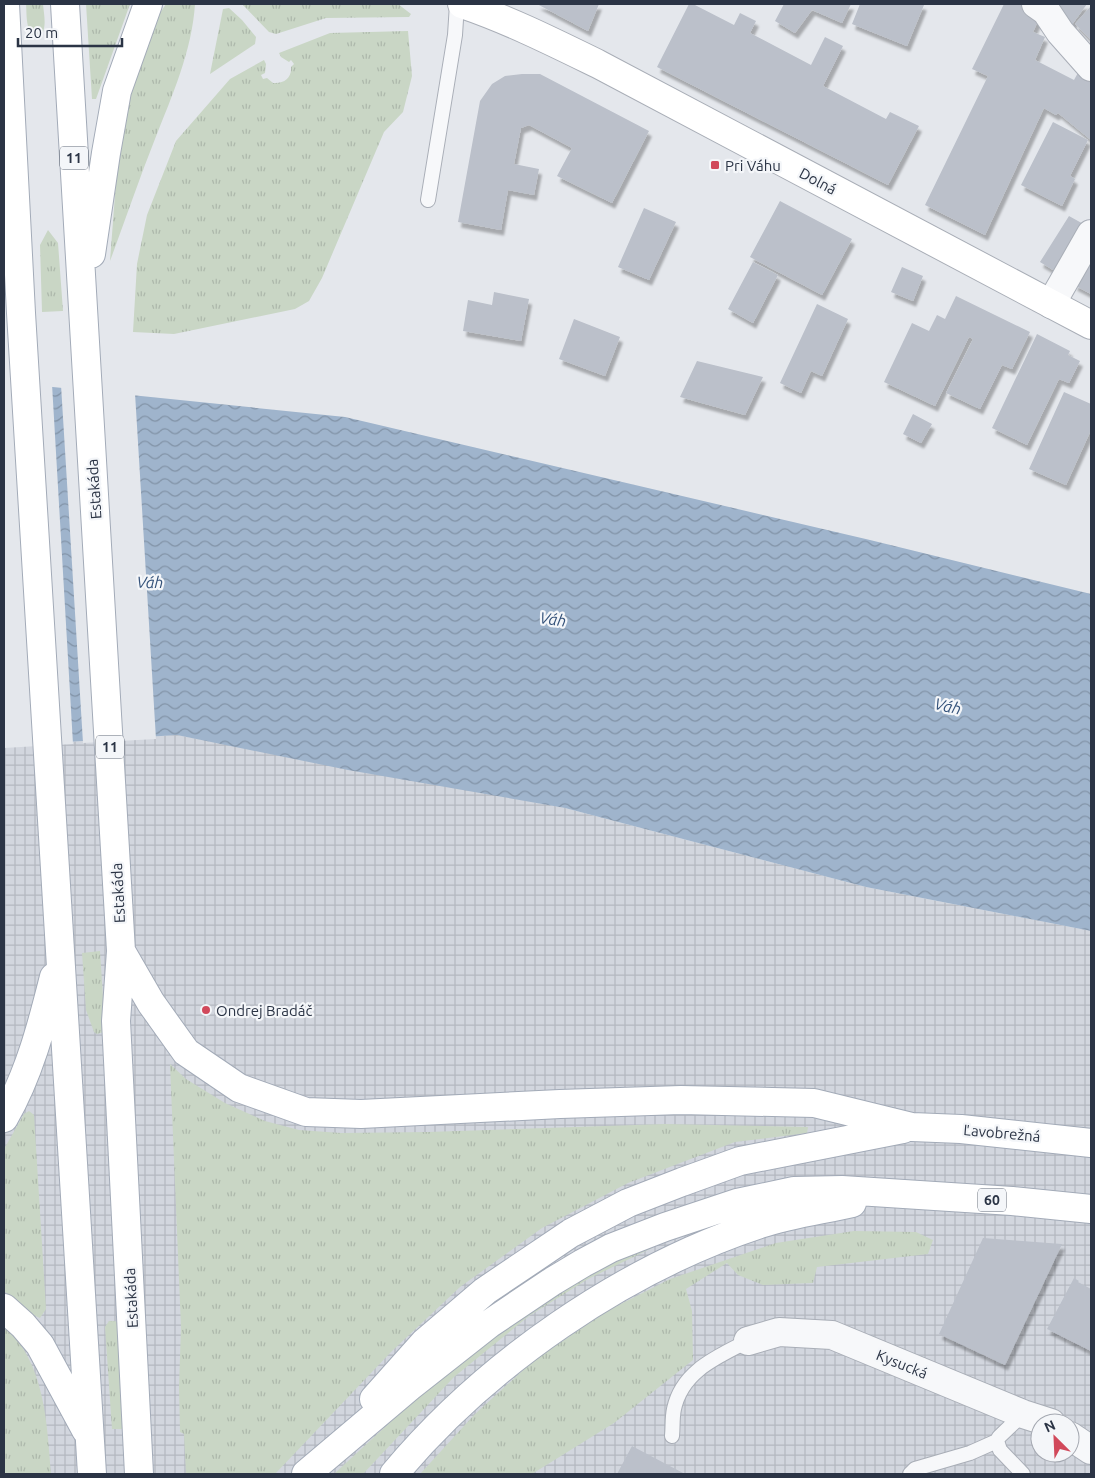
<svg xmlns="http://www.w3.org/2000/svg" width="1095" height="1478" font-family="Ubuntu,sans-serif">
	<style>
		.industrial { fill: url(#industrial-grid); fill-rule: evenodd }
		.grass { fill: url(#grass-tufts) }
		.water { fill: url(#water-waves) }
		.pier { fill: #e4e7ec }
		.building { fill: #bbc0ca; filter: url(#shadow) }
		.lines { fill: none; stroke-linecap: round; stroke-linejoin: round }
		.lane-casing { stroke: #a9aeb7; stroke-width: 16 }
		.street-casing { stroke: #a9aeb7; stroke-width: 30 }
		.secondary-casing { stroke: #a9aeb7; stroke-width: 30 }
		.primary-casing { stroke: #a3abb8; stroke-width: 30 }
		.lane { stroke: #f7f8fa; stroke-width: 14 }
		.street { stroke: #f7f8fa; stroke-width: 28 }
		.secondary { stroke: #fff; stroke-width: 28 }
		.primary { stroke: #fff; stroke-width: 28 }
		.poi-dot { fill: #d1495b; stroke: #f4f6f9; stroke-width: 2 }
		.labels { text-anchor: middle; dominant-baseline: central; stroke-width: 4.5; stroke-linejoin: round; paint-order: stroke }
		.shield { fill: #f4f6f9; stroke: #676e7b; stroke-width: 1 }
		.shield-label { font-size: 14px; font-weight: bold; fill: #2b3445 }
		.poi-label { font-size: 15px; fill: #2b3445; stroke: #f4f6f9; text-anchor: start }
		.street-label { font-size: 15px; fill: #2b3445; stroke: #f4f6f9 }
		.water-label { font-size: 16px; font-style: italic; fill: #34527a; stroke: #f4f6f9 }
	</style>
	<defs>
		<pattern id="industrial-grid" width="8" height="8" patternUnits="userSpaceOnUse" patternTransform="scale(1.25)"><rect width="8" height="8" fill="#d2d6de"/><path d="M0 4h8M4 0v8" fill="none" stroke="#b4b8c0"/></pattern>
		<pattern id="grass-tufts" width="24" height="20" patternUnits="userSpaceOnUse" patternTransform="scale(1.25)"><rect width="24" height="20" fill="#c9d6c5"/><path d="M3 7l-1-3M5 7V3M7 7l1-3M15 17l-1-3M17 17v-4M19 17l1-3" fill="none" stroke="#adb8ab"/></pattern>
		<pattern id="water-waves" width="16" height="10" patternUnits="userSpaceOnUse" patternTransform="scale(1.25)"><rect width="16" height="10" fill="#9fb4cc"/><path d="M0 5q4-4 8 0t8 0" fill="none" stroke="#8293a7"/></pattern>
		<filter id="shadow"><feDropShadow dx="3" dy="5.5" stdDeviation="1" flood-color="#0004"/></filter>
	</defs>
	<rect width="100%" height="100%" fill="#e4e7ec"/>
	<path class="industrial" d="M177,735L565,808L866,887L1091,931V1474H4V746ZM1040,1423H1070V1453H1040Z"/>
	<path class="grass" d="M26,4H43C44,16 48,30 38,39C25,33 27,16 26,4Z
		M86,4H130L96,99H92Z
		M166,4H195C192,51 172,96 155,139C139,179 125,221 110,261L117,168L125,113L138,68L154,22Z
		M242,4H398L411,14L409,17L326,18L276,34L269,32Z
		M229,8L242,20L256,37L255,44L210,74L223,9Z
		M408,31L412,76L403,112L384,132L322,278L309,301L295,309L174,334L133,332L137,264L147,215L176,141L230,79L264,60L266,64L265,73L261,75L263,79L267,78L273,83C284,84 292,78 291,67L294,64L291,60L289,62L281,57L279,53L330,33Z
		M48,230L58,243L63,311L42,312L40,245Z
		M100,951L105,1028L104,1032L97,1034L94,1032L86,1010L82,953Z
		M170,1064L186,1079L225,1103L265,1121L299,1130L341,1133L428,1132L665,1124L808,1127L807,1133L735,1142L628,1183L542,1228L460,1287L391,1352L275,1474H186L184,1434L180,1432L179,1387L181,1327Z
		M29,1111L34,1115L46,1309L40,1318L31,1314L4,1291V1149L24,1114Z
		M854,1231L916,1232L933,1240L928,1254L817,1267L813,1283L763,1285L738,1275L727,1263L686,1289L692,1311L693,1360L614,1423L532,1474H420L474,1415L533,1361L607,1311L670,1279L776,1243Z
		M667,1237L652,1248L588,1279L529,1316L454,1377L363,1474H334L449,1368L588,1271Z
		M109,1321H115L120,1324L125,1429H112L105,1327Z
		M4,1326C45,1362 47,1423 51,1474H4Z"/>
	<path class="water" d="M43,386L345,417L870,540L1091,594V931L866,887L565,808L348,770L177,735L4,746Z"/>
	<path class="pier" d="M43,383L52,384L73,744L4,748V386Z
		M61,385L135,393L156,739L83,743Z"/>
	<path class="building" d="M537,4H599L588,31Z
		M689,4H693L734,25L740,13L756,21L750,33L811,65L825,37L843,46L823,86L886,119L890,112L919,126L888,185L657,67Z
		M784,4H851L842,23L812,10L795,33L775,21Z
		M860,4H921L924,5L907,46L852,24Z
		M1004,4H1020L1041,14L1033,32L1045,37L1035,60L1074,80L1080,69L1091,79V140L1058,113L1056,115L1044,108L985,235L925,205L988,76L972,69Z
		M1046,4H1087L1071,26Z
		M1091,6V40L1075,24Z
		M522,74H540L649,131L612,203L557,176L572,148L529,125L521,128L514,164L539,169L534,195L508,190L501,230L458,222L480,101L492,84L505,76Z
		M1053,122L1088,140L1070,176L1075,179L1062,206L1021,185Z
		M780,201L852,239L822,295L750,257Z
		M644,208L676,222L649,280L618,267Z
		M1069,216L1087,226L1058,273L1040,262Z
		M1091,253V294L1074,285Z
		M753,262L778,275L753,323L728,309Z
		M902,267L923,276L913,301L891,292Z
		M494,292L529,299L521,341L463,331L468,300L492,305Z
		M956,296L1030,332L1012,369L1002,365L980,409L946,393L973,339L969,337L935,406L884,382L912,323L929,331L937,315L945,319Z
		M817,304L848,319L822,376L811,371L801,393L780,383Z
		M574,319L620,337L605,376L559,359Z
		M1037,334L1070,351L1068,355L1080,361L1069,383L1059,379L1027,445L992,428Z
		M697,361L763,377L745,415L680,397Z
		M1064,392L1091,404V430L1066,485L1029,469Z
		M913,414L932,424L921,443L903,434Z
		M983,1238L1062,1244L1005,1365L939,1334Z
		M1074,1278L1079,1281L1078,1282L1091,1289V1351L1047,1329Z
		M632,1446L685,1474H617Z"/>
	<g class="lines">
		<g class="lane-casing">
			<path id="lane" d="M428,200L455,35L457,4
				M672,1436C673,1427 672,1418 674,1409C682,1371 717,1357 748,1341
				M997,1441L1000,1450L1023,1474
				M910,1474L915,1469L970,1453L997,1441L999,1437L1023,1414"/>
		</g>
		<g class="street-casing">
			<path id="street" d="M1036,4L1046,11L1060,32L1091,67
				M1051,304L1091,234
				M748,1341L779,1332L832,1335L1023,1414L1051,1423
				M1070,1436L1091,1450"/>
		</g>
		<g class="secondary-casing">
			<path id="secondary" d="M462,4C509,20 553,42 598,64L1091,325"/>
		</g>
		<g class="primary-casing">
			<path id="primary" d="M5,4L21,313L92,1474
				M65,4L121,951L116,1021L139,1474
				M91,254L106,153L117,91L148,4
				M121,951L151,1003L186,1052L239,1088L306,1112L361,1114L560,1104L681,1100L814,1103L912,1127L961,1129L1091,1143
				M4,1118C29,1075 42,1025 54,977
				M4,1308L23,1325L40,1345L86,1430
				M374,1399L424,1343L485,1291L571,1233L628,1203L682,1182L740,1161L903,1129
				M306,1474L409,1387L489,1324L553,1281L583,1263L611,1248L665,1227L737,1203L794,1191L842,1190L1012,1201L1091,1209
				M394,1474C486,1364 623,1269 760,1224C790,1214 821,1210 852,1203"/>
		</g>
		<use href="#lane" class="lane"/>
		<use href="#street" class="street"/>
		<use href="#secondary" class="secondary"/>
		<use href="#primary" class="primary"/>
	</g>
	<g class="poi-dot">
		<rect x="710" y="160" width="10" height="10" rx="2.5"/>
		<circle cx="206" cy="1010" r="5"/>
	</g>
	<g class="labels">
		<g class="shield">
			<rect x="60" y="146.5" width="28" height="23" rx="4"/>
			<rect x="96" y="735.5" width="28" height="23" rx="4"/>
			<rect x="978" y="1188.5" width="28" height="23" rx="4"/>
		</g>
		<g class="shield-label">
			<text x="74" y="158">11</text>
			<text x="110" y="747">11</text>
			<text x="992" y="1200">60</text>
		</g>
		<g class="poi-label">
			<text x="725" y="165">Pri Váhu</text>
			<text x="216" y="1010">Ondrej Bradáč</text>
		</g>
		<g class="street-label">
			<text transform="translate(818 181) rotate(28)">Dolná</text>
			<text transform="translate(94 489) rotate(-94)">Estakáda</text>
			<text transform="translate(118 893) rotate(-93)">Estakáda</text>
			<text transform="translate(1002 1133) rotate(5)">Ľavobrežná</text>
			<text transform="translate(131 1298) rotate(-93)">Estakáda</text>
			<text transform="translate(902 1364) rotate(22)">Kysucká</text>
		</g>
		<g class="water-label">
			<text transform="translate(150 582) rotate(1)">Váh</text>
			<text transform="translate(553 619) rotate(8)">Váh</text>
			<text transform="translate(948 706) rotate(13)">Váh</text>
		</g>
	</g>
	<rect width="1095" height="1478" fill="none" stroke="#2b3445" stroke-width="10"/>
	<g transform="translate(1055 1438) rotate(336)"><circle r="24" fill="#f4f6f9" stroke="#a4a8b1"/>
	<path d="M0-4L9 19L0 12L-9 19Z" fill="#d1495b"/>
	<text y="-8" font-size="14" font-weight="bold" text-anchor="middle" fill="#2b3445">N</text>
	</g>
	<path d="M18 38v8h104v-8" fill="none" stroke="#2b3445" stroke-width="2.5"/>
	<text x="25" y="38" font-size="15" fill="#2b3445" stroke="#f4f6f9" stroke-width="4" paint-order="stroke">20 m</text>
</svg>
